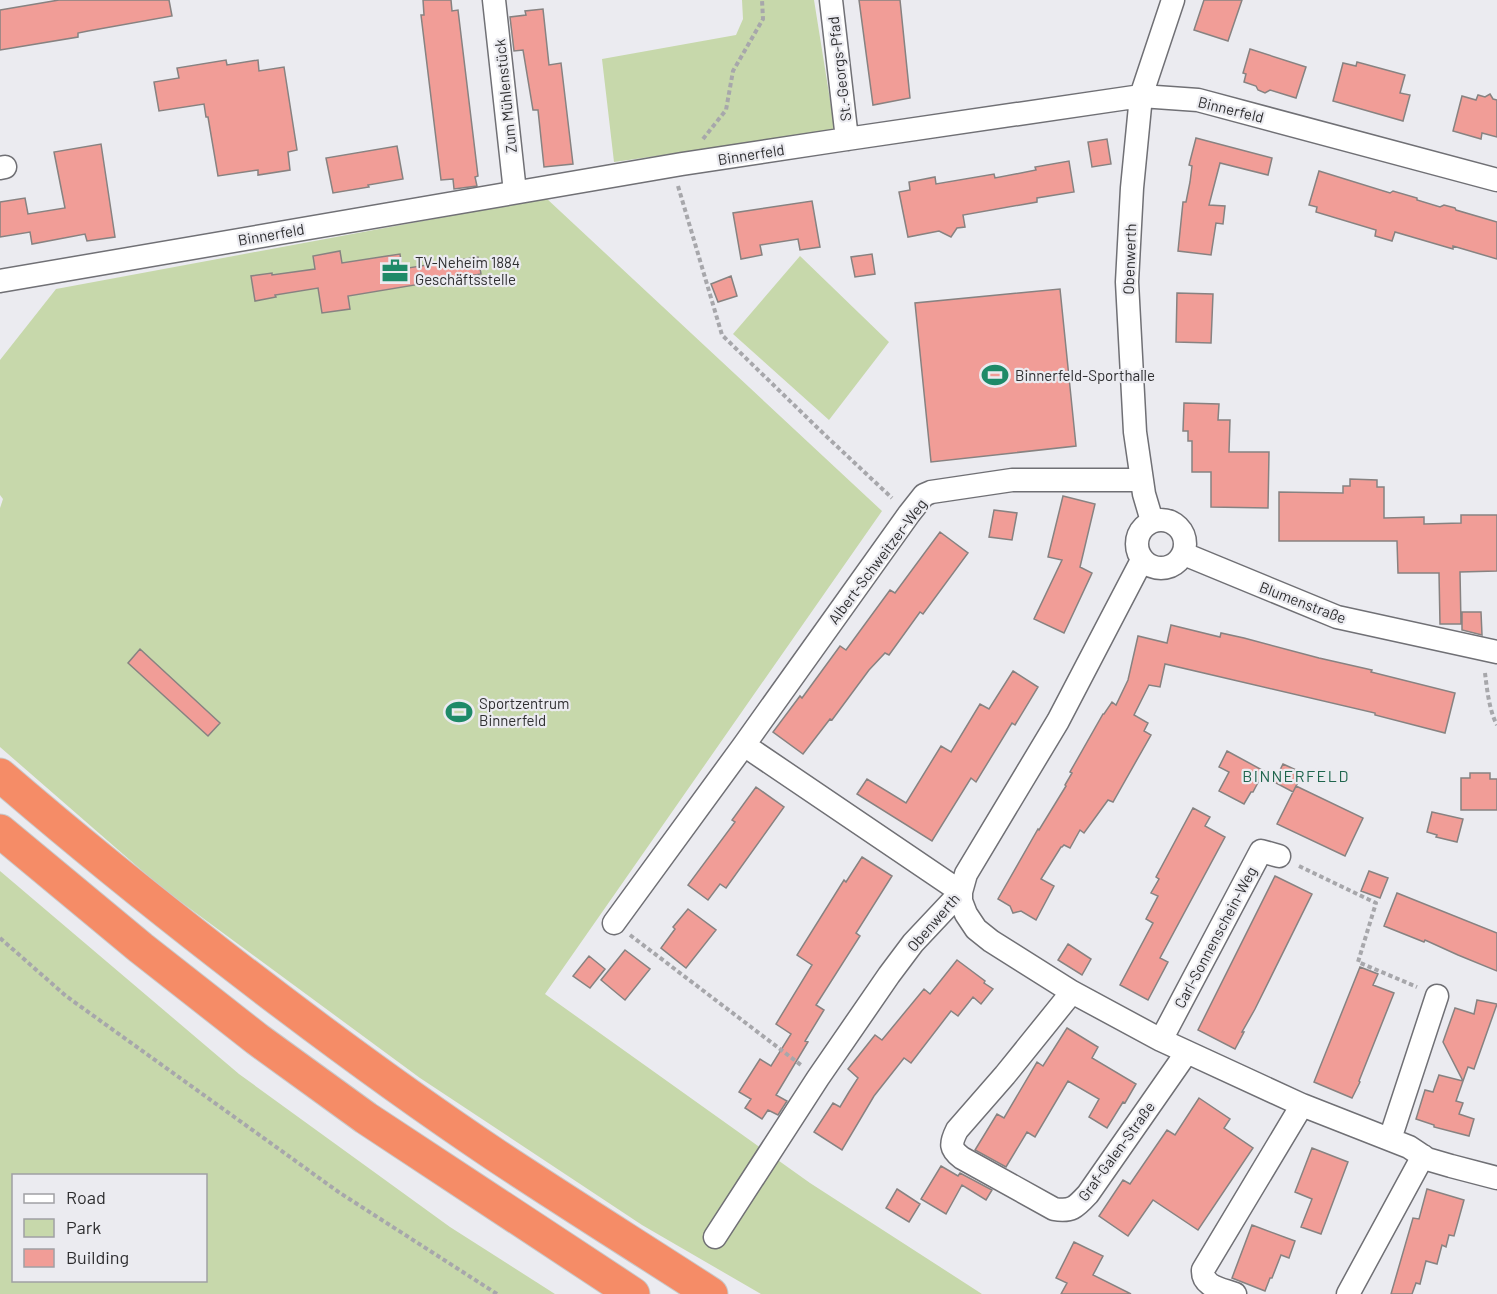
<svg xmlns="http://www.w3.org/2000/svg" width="1497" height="1294" font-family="Barlow,sans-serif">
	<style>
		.green { fill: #c7d8ab; fill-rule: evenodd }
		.building { fill: #f19d97; stroke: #878281; stroke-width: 1.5 }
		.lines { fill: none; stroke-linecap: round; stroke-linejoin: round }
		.minor-casing { stroke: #707075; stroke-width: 25 }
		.highway-casing { stroke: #c9c9c9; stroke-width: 35 }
		.path { stroke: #a7a7ab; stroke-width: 4; stroke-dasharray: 4.5 3; stroke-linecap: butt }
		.minor { stroke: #fff; stroke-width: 22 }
		.highway { stroke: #f58c67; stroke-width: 33 }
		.labels { text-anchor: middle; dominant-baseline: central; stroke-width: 4.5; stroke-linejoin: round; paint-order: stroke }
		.street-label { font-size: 15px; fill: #2f2f31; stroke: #ebebf0 }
		.poi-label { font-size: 15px; fill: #2f2f31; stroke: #ebebf0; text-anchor: start }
		.neighbourhood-label { font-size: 16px; letter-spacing: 1.5px; fill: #1f654d; stroke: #ebebf0 }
	</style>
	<rect width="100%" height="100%" fill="#ebebf0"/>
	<path class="green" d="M742,0H814L835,131L614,162L602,59L736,35L743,19Z
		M546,198L882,511L545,994L810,1183L982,1294H761L642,1225L420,1078L162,888L0,747V508L3,499L0,495V360L56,289Z
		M800,256L889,342L829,420L733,334Z
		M0,871L239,1074L450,1227L555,1294H0ZM14,1176H206V1280H14Z"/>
	<path class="building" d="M59,0H169L172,16L88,31L78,33V37L0,50V10Z
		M423,0H451L452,11L458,10L478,176L475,177L477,186L454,189L453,179L441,180L421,15H424Z
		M859,0H900L910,98L873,105Z
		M1204,0H1242L1228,41L1194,30Z
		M543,9L549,65L561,63L573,164L544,167L538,110H533L523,50L514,51L510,17L526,15L525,11Z
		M1250,49L1306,67L1296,98L1270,90L1265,93L1258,90L1256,86L1244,82L1246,74L1243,73Z
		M226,60L227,65L258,60L259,71L284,67L297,150L288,152L290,170L258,175V170L218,176L208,117H206L204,104L159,111L154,82L179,78L177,68Z
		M1357,62L1405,75L1400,93L1410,95L1403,121L1333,101L1343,63L1356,66Z
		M1490,94L1493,99L1497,100V137L1482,133L1481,139L1453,131L1462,96L1476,100L1478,95L1485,97Z
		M1196,138L1272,158L1268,175L1220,163L1209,205L1225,206L1223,224L1216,223L1211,255L1178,251L1183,202H1186L1190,182L1192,166L1189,165Z
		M1107,139L1111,164L1092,167L1088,142Z
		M101,144L115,237L87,241L85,234L32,244L30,232L0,237V202L25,198L28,214L65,208L54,152Z
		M397,146L403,179L368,185L369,187L333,193L326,158Z
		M1069,161L1074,192L1037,198V202L963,215L965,227L957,228L951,237L939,231L908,237L899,192L910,190L909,182L935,177L936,184L994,174L995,178L1036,170L1035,167Z
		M1319,171L1390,193L1393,191L1417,198V200L1440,207L1444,205L1455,208L1456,210L1497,222V259L1453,246V249L1395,232L1392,241L1375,236L1376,230L1316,212L1317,207L1309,205Z
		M812,201L820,247L800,250L798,239L760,245L762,255L741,259L733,213Z
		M340,251L342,263L400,254L402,269L478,257L481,274L348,296L350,309L322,313L318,288L275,295L276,297L255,301L251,276L272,273V275L315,269L313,256Z
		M872,254L875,274L855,277L851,257Z
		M731,276L737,296L718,302L711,284Z
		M1060,289L1076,446L931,462L915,303Z
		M1177,293L1213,294L1211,343L1176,342Z
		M1184,403L1219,404L1218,420H1230L1229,452H1269L1268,508L1211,507V472H1192V441H1188V431H1183Z
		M1350,479L1377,480V487H1384V518L1424,517V524L1461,523V515H1497V571L1460,572L1461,624H1440L1439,573H1398L1397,541H1279V492L1343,493V486H1350Z
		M1063,496L1095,504L1080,567L1092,573L1064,633L1034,619L1062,560L1048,557Z
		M994,510L1017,513L1012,540L989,537Z
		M940,532L968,553L923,614L920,612L889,655L885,653L869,670L832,720L830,719L803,754L773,732L800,696L802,698L840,646L846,650L890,590L895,593Z
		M1462,612H1481L1482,635L1462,630Z
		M1171,625L1220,637L1221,633L1244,638L1319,658L1372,670L1371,672L1455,693L1445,733L1375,715V713L1165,664L1160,687L1149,685L1134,715L1148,723L1144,731L1151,735L1113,802L1108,800L1084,833L1080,830L1070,848L1064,845L1062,847H1061L1041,879L1054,886L1036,920L1021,911L1013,913L1010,906L998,899L1038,829L1039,830L1066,786L1065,785L1072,773L1070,772L1103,714H1104L1112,702L1116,705L1128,680L1138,636L1167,643Z
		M140,649L220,723L208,736L128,663Z
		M1013,671L1038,687L1015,725L1012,723L976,782L971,778L932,841L857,794L867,779L906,803L941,746L951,752L980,704L989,709Z
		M1227,751L1264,771L1253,792H1251L1244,804L1219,791L1229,772L1219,767Z
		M1283,764L1303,773L1293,792L1274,782Z
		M1470,773H1490V779H1497V810H1461V778H1470Z
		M1296,786L1363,818L1345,856L1277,824Z
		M756,787L784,807L726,888L720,884L708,900L688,885L735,822L732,820Z
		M1193,808L1210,817L1205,826L1225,837L1160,958L1168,962L1148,1000L1120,985L1153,923L1146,919L1158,896L1151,893L1159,879L1156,877Z
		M1432,812L1463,819L1457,842L1436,837L1437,835L1427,832Z
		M862,857L892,876L856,933L860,936L816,1005L824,1010L805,1041L808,1042L776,1095L787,1101L778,1115L768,1110L762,1119L745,1108L751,1099L739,1092L760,1059L771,1066L791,1034L776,1024L812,965L797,955L844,880L846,882Z
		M1369,871L1388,878L1380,898L1361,891Z
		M1275,876L1312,894L1255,1009L1242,1032H1244L1235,1049L1198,1030Z
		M1397,893L1497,933V971L1458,955L1425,940L1424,942L1384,926Z
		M688,909L716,930L686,968L661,948L675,929L673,927Z
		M1068,944L1091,959L1082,975L1058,960Z
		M625,950L650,969L625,1000L601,980Z
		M589,956L605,969L590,988L573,976Z
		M957,960L985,981L984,983L993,989L981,1004L973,997L958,1016L951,1011L911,1063L904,1058L874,1096L842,1150L814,1132L833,1103L840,1107L849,1092L858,1078L848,1069L875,1035L882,1040L924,989L930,994Z
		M1360,967L1378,974L1373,985L1394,993L1359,1081L1360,1082L1352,1098L1314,1082Z
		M1477,1000L1497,1004L1474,1069L1468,1067L1463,1081L1443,1042L1455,1008L1474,1014Z
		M1067,1028L1098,1047L1092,1058L1136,1084L1125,1103L1123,1102L1107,1128L1089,1117L1099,1099L1068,1081L1035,1137L1027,1132L1006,1167L975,1150L997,1114L1004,1118L1037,1062L1043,1066Z
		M1439,1075L1463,1081L1456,1101L1463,1103L1459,1114L1474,1119L1469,1136L1434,1127V1125L1416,1119L1425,1090L1433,1092Z
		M1199,1098L1230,1119L1224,1128L1253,1148L1198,1230L1153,1200L1128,1236L1099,1216L1123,1180L1130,1184L1167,1130L1175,1135Z
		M1312,1148L1348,1162L1321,1234L1301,1227L1312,1199L1295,1192Z
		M941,1166L958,1176L960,1173L992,1190L986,1200L962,1185L946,1214L921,1199Z
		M897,1189L920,1204L909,1222L886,1208Z
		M1427,1189L1464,1200L1454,1236L1449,1235L1446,1247L1442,1245L1437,1264L1426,1261L1420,1284L1416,1283L1412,1294H1391L1413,1218L1419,1219Z
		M1252,1225L1295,1241L1289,1258L1281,1255L1272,1278H1270L1265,1291L1232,1278Z
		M1074,1242L1103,1256L1093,1275L1131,1294H1061L1067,1283L1056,1278Z"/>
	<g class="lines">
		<g class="minor-casing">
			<path id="minor" d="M494,0L515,192
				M831,0L847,139
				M0,168L5,167
				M0,281L682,164L847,139L1141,96L1198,100L1497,180
				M1137 544a24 24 0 1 1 48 0a24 24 0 1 1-48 0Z
				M1152,521L1144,494L1135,432L1127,282L1132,188L1141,96L1173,0
				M1184,554L1337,617L1497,652
				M744,745L961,892
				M961,892V901L966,914L976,929L991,941L1072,992L1161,1040L1302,1105L1409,1147L1427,1159L1451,1166L1497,1178
				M614,923L744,745L909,514L924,495L931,492L1012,480H1141
				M1072,992L1005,1075L957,1130C950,1144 950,1149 962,1158L1054,1209C1072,1212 1076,1207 1088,1194L1187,1052
				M1161,1040L1261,851L1279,856
				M1390,1139L1437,996
				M715,1237L818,1078L889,975L913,943L961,892L966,874L1058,721L1142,560
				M1235,1294C1222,1289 1202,1287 1203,1270L1302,1105
				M1348,1294L1423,1156"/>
		</g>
		<g class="highway-casing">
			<path id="highway" d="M0,775C72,837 146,897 222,956C311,1025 403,1093 497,1156C568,1203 640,1248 711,1294
				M0,831L141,948L257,1039L366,1118L633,1294"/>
		</g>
		<path class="path" d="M703,139L726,110L733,71L763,19L762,0
			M678,186L722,335L826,436L892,498
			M1485,673C1487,689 1489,710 1497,725
			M1299,866L1376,903L1358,962L1417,987
			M630,935L801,1065
			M0,938L66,996L340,1193L497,1294"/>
		<use href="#minor" class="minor"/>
		<use href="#highway" class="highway"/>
	</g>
	<defs>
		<g id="office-bare" transform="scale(2.07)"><path d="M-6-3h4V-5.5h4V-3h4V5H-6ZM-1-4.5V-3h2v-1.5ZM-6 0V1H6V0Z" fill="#1e8a68" stroke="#ebebf0" stroke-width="2.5" paint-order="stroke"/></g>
		<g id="stadium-bare" transform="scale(2.07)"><path d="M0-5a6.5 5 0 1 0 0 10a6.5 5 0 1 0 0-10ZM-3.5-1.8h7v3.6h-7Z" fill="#1e8a68" stroke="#ebebf0" stroke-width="2.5" paint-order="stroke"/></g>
	</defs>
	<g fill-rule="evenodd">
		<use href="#office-bare" x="395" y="271"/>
		<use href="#stadium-bare" x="995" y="375"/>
		<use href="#stadium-bare" x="459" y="712"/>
	</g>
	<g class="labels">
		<g class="street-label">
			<text transform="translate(839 69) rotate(-97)">St.-Georgs-Pfad</text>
			<text transform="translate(505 96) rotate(-96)">Zum Mühlenstück</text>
			<text transform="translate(1231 109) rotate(14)">Binnerfeld</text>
			<text transform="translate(751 154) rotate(-9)">Binnerfeld</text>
			<text transform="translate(271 234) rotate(-10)">Binnerfeld</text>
			<text transform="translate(1129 259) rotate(-88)">Obenwerth</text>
			<text transform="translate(877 561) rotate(-53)">Albert-Schweitzer-Weg</text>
			<text transform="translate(1303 602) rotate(21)">Blumenstraße</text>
			<text transform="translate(933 922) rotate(-49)">Obenwerth</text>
			<text transform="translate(1215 937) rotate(-62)">Carl-Sonnenschein-Weg</text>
			<text transform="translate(1116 1151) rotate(-54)">Graf-Galen-Straße</text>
		</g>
		<g class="poi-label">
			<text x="415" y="262">TV-Neheim 1884<tspan x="415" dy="17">Geschäftsstelle</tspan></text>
			<text x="1015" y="375">Binnerfeld-Sporthalle</text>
			<text x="479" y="703">Sportzentrum<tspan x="479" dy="17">Binnerfeld</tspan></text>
		</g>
		<g class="neighbourhood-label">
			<text x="1296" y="775">BINNERFELD</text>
		</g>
	</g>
	<rect x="12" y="1174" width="195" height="108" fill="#ebebf0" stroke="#a0a0a4" stroke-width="1.5"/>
	<rect x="24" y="1194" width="30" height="9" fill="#ffffff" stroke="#a0a0a4" stroke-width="1.5"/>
	<text x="66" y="1204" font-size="18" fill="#2f2f31">Road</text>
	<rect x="24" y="1219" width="30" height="18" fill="#c7d8ab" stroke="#a0a0a4" stroke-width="1.5"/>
	<text x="66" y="1234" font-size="18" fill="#2f2f31">Park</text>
	<rect x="24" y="1249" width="30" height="18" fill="#f19d97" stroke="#a0a0a4" stroke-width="1.5"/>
	<text x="66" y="1264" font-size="18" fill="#2f2f31">Building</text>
</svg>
